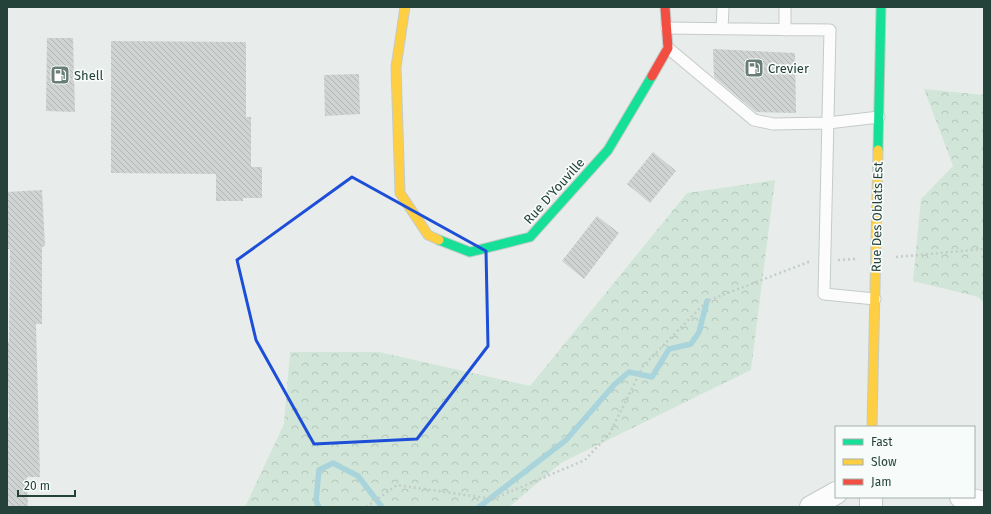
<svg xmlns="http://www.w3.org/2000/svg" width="991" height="514" font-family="'Fira Sans',sans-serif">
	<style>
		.forest { fill: url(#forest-crowns) }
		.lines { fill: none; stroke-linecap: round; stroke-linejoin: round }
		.stream { stroke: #a9d4db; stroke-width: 5.5 }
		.building { fill: url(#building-back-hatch) }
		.lane-casing { stroke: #c5cac8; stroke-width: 13 }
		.street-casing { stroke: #c5cac8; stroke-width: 24 }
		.fast-casing { stroke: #c3cbc8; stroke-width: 11 }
		.slow-casing { stroke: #c3cbc8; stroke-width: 11 }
		.jam-casing { stroke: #c3cbc8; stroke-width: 11 }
		.path { stroke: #c3ccca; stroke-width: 2.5; stroke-dasharray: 2 3; stroke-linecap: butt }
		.lane { stroke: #fcfcfc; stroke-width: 11 }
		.street { stroke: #fcfcfc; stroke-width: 22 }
		.fast { stroke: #16e098; stroke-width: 9 }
		.slow { stroke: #ffcf43; stroke-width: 9 }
		.jam { stroke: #f24e42; stroke-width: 9 }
		.marked { fill: none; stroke: #1d4ed8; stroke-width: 3; stroke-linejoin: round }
		.labels { text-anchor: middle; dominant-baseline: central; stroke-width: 3.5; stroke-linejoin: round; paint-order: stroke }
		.poi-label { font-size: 13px; fill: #24423a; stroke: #f7fbf9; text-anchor: start }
		.street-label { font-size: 13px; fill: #24423a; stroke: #f7fbf9 }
	</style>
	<defs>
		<pattern id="forest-crowns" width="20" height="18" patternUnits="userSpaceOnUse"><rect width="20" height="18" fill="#d1e6d8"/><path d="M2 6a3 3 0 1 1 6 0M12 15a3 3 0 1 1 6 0" fill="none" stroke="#b3c6ba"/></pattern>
		<pattern id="building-back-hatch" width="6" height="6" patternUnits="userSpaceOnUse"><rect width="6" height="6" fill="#cfd4d2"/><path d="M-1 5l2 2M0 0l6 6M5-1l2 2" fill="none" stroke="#b2b7b5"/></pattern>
	</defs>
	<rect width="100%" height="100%" fill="#e8edeb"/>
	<path class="forest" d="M924,89L984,95V303L978,297L913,281L921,199L953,166Z
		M775,180L751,370L561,463L509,507H245L284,424L290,352H379L530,386L687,193Z"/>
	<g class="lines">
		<path class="stream" d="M319,507L316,501L319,470L333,463L358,476L382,507
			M479,507L566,440L614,385L629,372L652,377L669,349L691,344L699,332L707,301"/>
	</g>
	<path class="building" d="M47,38H73L75,112L46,111Z
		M111,41L246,42V117H251V167H262V198H243V201H216V174L111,173Z
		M713,49L795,53L796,113L756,112L714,77Z
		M359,74L360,114L325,116L324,75Z
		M653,152L676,171L650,203L627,184Z
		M42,190L45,246L42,247V324H36L40,477H27L28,507H7V418H9L7,342H9L10,249H7V192Z
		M597,216L619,233L584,279L562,261Z"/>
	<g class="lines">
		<g class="lane-casing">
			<path id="lane" d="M667,28L830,30L824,294L875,299
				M722,29L723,7
				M785,30V7
				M668,48L754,120L773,124L828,123L879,117"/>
		</g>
		<g class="street-casing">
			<path id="street" d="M961,497L984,503
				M811,507L836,493
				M871,507V497"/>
		</g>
		<g class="fast-casing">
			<path id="fast" d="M878,150L881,7
				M439,240L470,252L530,237L608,150L652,76"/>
		</g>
		<g class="slow-casing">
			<path id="slow" d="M405,7L396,67L400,193L428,235L439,240
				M872,427L878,150"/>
		</g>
		<g class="jam-casing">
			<path id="jam" d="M652,76L668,48L665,7"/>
		</g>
		<path class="path" d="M896,257L984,249
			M838,260L855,259
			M366,507L397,485L493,499L585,460L610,433L643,366L707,301L811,261"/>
		<use href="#lane" class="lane"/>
		<use href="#street" class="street"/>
		<use href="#fast" class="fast"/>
		<use href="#slow" class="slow"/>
		<use href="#jam" class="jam"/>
	</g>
	<path class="marked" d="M352,177L486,251L488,346L417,439L314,444L256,340L237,260Z"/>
	<defs>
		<g id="fuel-square" transform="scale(1)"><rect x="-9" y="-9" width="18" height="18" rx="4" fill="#697e78" stroke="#f7fbf9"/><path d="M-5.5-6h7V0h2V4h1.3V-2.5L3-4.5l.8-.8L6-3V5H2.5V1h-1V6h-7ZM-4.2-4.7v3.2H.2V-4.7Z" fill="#fff"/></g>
	</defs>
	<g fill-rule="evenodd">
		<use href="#fuel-square" x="754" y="68"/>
		<use href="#fuel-square" x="60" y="75"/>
	</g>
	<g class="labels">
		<g class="poi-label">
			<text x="768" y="68">Crevier</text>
			<text x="74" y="75">Shell</text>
		</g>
		<g class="street-label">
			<text transform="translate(554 191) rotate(-48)">Rue D'Youville</text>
			<text transform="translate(877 217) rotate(-89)">Rue Des Oblats Est</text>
		</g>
	</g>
	<rect width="991" height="514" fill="none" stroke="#24423a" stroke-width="16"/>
	<rect x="835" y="426" width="140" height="72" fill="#f7fbf9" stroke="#a3b1ad"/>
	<rect x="843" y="439" width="20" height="6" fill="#16e098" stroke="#a3b1ad"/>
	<text x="871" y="446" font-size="12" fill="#24423a">Fast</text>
	<rect x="843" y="459" width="20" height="6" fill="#ffcf43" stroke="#a3b1ad"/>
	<text x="871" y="466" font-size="12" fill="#24423a">Slow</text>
	<rect x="843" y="479" width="20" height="6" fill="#f24e42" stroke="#a3b1ad"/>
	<text x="871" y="486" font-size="12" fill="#24423a">Jam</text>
	<path d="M18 490v6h57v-6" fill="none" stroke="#24423a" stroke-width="2"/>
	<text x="24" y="490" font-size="12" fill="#24423a" stroke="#f7fbf9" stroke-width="3" paint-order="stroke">20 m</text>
</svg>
